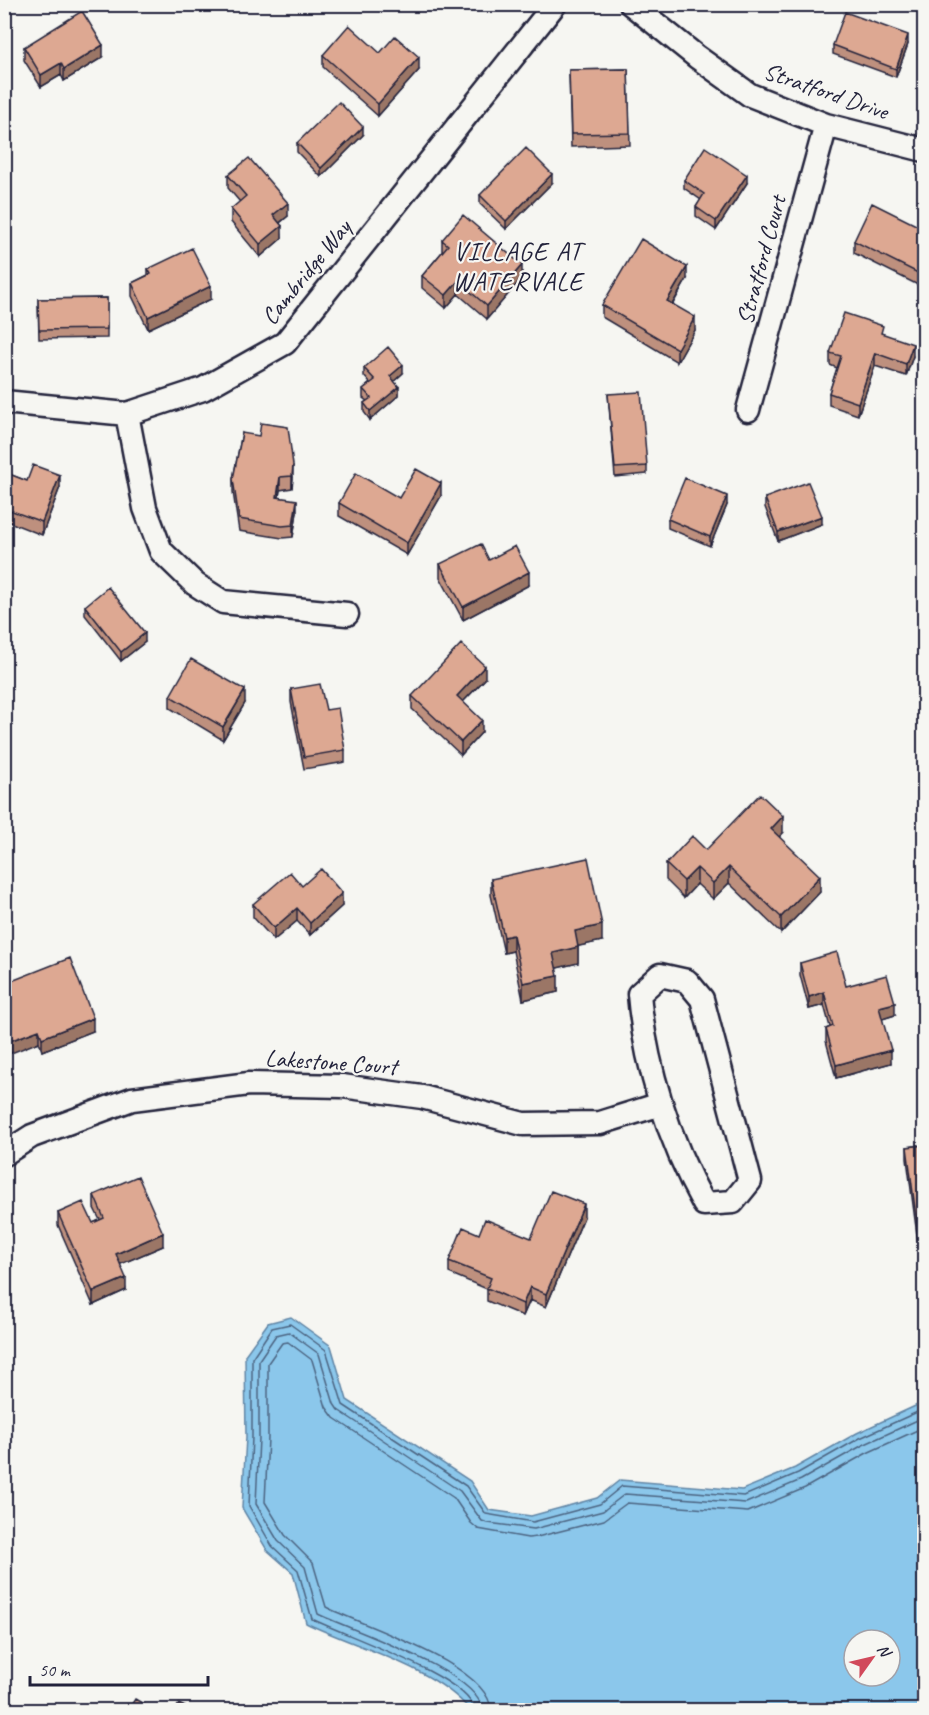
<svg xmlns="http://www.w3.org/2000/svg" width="929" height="1715" font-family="Caveat,sans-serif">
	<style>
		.water { fill: #8bc7eb; stroke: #6185a5; stroke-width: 1.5; fill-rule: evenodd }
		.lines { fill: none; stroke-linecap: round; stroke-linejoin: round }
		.shore { stroke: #4c6481; stroke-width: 1.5 }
		.minor-casing { stroke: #22223b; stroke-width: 27 }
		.minor { stroke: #f6f6f2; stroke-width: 22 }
		.wall { fill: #be907e; stroke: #22223b; stroke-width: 1.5 }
		.shaded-wall { fill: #9b7666; stroke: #22223b; stroke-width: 1.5 }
		.building { fill: #dda892; stroke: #22223b; stroke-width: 1.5 }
		.labels { text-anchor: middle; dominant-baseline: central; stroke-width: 4.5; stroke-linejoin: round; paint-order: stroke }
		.street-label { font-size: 24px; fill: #22223b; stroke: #f6f6f2 }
		.neighbourhood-label { font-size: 26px; letter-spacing: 1.5px; fill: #22223b; stroke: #f6f6f2 }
	</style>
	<rect width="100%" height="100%" fill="#f6f6f2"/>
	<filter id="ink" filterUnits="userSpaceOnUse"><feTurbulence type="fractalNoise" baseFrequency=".0167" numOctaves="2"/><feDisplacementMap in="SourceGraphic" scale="12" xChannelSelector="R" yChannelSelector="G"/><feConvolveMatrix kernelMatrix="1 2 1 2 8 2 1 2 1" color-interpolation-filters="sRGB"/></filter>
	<g filter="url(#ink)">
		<path class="water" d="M291,1317L331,1346L347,1400L470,1481L489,1510L531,1516L597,1498L620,1480L742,1490L795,1468L857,1433L924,1402V1710H470C433,1666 357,1648 306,1623L293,1573L267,1550L242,1508L246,1437L245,1355L268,1323ZM854,1640H890V1676H854Z"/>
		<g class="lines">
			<path class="shore" d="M474,1710C471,1678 341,1634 312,1619L298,1570L272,1546L249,1506L252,1437V1358L272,1328L290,1324L326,1350L343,1405L466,1486L486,1514L533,1522L600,1504L622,1486L744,1496L798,1473L860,1438L924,1409
				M482,1710C480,1672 350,1630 318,1614L305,1567L278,1541L256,1504L259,1438V1360L276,1335L289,1332L319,1354L334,1404L338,1410L460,1491L482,1521L488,1523L534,1529L603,1511L625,1494L746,1503L801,1480L863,1445L924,1417
				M491,1710C489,1664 362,1626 326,1607L313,1563L285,1535L265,1502L268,1438V1363L282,1343L288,1342L312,1360L326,1407L334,1418L454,1498L471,1523L478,1529L528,1538L537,1537L604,1520L627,1503L748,1512L805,1488L867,1453L924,1427"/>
			<g class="minor-casing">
				<path id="minor" d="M631,4L697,57L750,95L826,125L924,150
					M4,402L127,414L203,389L285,343L555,4
					M748,410L826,125
					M127,414L145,508L161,551L195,584L223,602L347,614
					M660,975L687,981L702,999L750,1181L733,1202L704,1204C669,1141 645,1065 639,994Z
					M4,1154L32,1136L132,1099L249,1084L342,1086L422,1097L523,1124L600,1123L661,1104"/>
			</g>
			<use href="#minor" class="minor"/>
		</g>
		<path class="wall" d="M908,44L896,77L833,54V45Z
			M24,47L103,57L64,81L61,75L41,87L24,60Z
			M323,55L419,70L378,116L323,67Z
			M628,69L630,145L571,147L569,70Z
			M363,135L321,177L297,152V143Z
			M228,175L288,216L280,223L282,238L260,257L231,222V209L240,202L228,188Z
			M684,180L747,183L716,230L696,216V207L701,200L684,188Z
			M552,183L506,229L480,204V195Z
			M924,229V288L854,253V241Z
			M442,240L522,278L487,319L458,294L446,308L422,288V276L442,252Z
			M4,269H7V328H4Z
			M148,269L211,299L148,329L132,296V283L148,275Z
			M687,279L673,304L695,330L677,362L602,317V305Z
			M107,298V338L39,339L38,299Z
			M883,334L913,356L906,376L875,366L858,415L829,405V393L837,368L830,365V353Z
			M364,368L403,373L394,381L399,395L370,420L364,412V403L367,401L363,398V389L370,383L364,376Z
			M608,394L647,466V474L615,477Z
			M242,433L293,477L292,488L280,490L279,497L297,512L293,537L282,538L239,531L233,492V479Z
			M4,472L27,481L60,487L42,535L4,520Z
			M441,496L407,555L339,516V503Z
			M765,498L822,524L778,541L765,507Z
			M727,505L710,546L668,528V519Z
			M489,560L529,585L463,620L440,577V564Z
			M85,606L145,642L121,661L85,615Z
			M485,679L463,702L482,732L461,755L412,709V696Z
			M291,689L326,710L345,750V762L304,769L291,702Z
			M170,696L245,703L223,740L170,708Z
			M783,833L779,837L820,892L781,933L729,883L713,899L697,884L684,898L666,880V864L706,850Z
			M491,879L602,941L578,946V963L556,968L558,992L523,1000L513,951L504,953L491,895Z
			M302,886L342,906L310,935L297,921L274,940L253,917V904Z
			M800,963L846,986L895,1015L882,1019L891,1063L836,1078L826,1041V1029L830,1027L824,1005L809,1009L800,975Z
			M4,984L93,1031L42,1051L39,1042Z
			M921,1124H924V1243H918L907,1159V1147L922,1145Z
			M94,1195L163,1246L120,1264L126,1290L93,1305L58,1225V1213L93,1223L100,1220L94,1208Z
			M584,1217L546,1307L530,1300L523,1316L487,1301V1289L449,1273V1261L479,1234L531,1238Z"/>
		<path class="shaded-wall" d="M908,35V44L896,77V69Z
			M103,45V57L64,81V69Z
			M419,57V70L378,116V104Z
			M61,63V75L41,87V75Z
			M363,127V135L321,177V168Z
			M552,174V183L506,229V221Z
			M747,175V183L716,230V221Z
			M288,203V216L273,228V215Z
			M282,226V238L260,257V244Z
			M522,265V278L487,319V306Z
			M687,267V279L667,313V301Z
			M458,281V294L446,308V295Z
			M211,286V299L148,329V317Z
			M695,317V330L677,362V349Z
			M913,344V356L906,376V364Z
			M875,353V366L858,415V403Z
			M403,365V373L390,385V376Z
			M399,387V395L370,420V411Z
			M293,465V477L292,488V476Z
			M60,475V487L42,535V522Z
			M280,477V490L277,509V497Z
			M441,483V496L407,555V543Z
			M727,496V505L710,546V537Z
			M297,500V512L293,537V525Z
			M822,516V524L778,541V532Z
			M529,572V585L463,620V607Z
			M145,633V642L121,661V652Z
			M485,666V679L457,708V696Z
			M245,690V703L223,740V727Z
			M482,720V732L461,755V742Z
			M783,816V833L771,845V829Z
			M729,867V883L713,899V883Z
			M697,868V884L684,898V881Z
			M820,876V892L781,933V917Z
			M342,893V906L310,935V923Z
			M297,908V921L274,940V928Z
			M602,925V941L575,947V931Z
			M513,935V951L504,953V937Z
			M578,947V963L553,969V953Z
			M558,976V992L523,1000V983Z
			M824,992V1005L809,1009V997Z
			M895,1003V1015L879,1020V1007Z
			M93,1018V1031L42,1051V1038Z
			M39,1030V1042L4,1056V1043Z
			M891,1050V1063L836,1078V1065Z
			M584,1204V1217L546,1307V1294Z
			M163,1233V1246L116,1266V1254Z
			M126,1278V1290L93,1305V1292Z
			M530,1287V1300L523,1316V1304Z"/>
		<path class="building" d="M82,11L103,45L64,69L61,63L41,75L24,47Z
			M845,12L908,35L896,69L833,45Z
			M349,25L380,53L395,36L419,57L378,104L323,55Z
			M628,69L630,133L571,134L569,70Z
			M339,102L363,127L321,168L297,143Z
			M705,147L747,175L716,221L696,207L704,194L684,180Z
			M526,148L552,174L506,221L480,195Z
			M249,158L288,203L273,215L282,226L260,244L231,209L246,196L228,175Z
			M872,203L924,229V276L854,241Z
			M463,215L522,265L487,306L458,281L446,295L422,276L448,245L442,240Z
			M641,239L687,267L667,301L695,317L677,349L602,305Z
			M192,248L211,286L148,317L132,283L151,274L148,269Z
			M4,269H7V315H4Z
			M107,298V329L39,330L38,299Z
			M844,313L883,326L881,333L913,344L906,364L875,353L858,403L829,393L841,356L830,353Z
			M388,347L403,365L390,376L399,387L370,411L364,403L371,398L363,389L375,380L364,368Z
			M641,392L647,466L615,468L608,394Z
			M261,423L288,427L293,465L292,476L280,477L277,497L297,500L293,525L282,526L239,519L233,479L242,433L259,436Z
			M33,465L60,475L42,522L4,508V472L27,481Z
			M416,469L441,483L407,543L339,503L356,473L399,498Z
			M685,478L727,496L710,537L668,519Z
			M808,482L822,516L778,532L765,498Z
			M481,544L489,560L515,546L529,572L463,607L440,564Z
			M108,587L145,633L121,652L85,606Z
			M461,644L485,666L457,696L482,720L461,742L412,696Z
			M191,659L245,690L223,727L170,696Z
			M320,684L326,710L338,708L345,750L304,757L291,689Z
			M760,794L783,816L771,829L820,876L781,917L729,867L713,883L697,868L684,881L666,864L692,836L706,850Z
			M588,858L602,925L575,931L578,947L553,953L558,976L523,983L513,935L504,937L491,879Z
			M321,869L342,893L310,923L297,908L274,928L253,904L290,872L302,886Z
			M837,952L846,986L887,975L895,1003L879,1007L891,1050L836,1065L826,1029L833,1026L824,992L809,997L800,963Z
			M70,958L93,1018L42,1038L39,1030L4,1043V984Z
			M921,1124H924V1230L918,1231L907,1147L924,1145Z
			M138,1176L163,1233L116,1254L126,1278L93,1292L58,1213L83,1202L93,1223L104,1218L94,1195Z
			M551,1191L584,1204L546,1294L530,1287L523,1304L487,1288L491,1278L449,1261L463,1227L479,1234L485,1219L531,1238Z
			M135,1699L154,1710H128Z
			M179,1704L191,1710H175Z"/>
	</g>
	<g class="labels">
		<g class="street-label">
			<text transform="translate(826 91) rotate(19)">Stratford Drive</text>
			<text transform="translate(761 260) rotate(-75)">Stratford Court</text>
			<text transform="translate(306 272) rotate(-51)">Cambridge Way</text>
			<text transform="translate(331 1062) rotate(4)">Lakestone Court</text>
		</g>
		<g class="neighbourhood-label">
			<text x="518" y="251">VILLAGE AT<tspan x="518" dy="30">WATERVALE</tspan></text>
		</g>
	</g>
	<rect width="929" height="1715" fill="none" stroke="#f6f6f2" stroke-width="24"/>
	<rect x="12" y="12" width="905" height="1691" fill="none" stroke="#22223b" stroke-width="2" filter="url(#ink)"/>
	<g transform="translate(872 1658) rotate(56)"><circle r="28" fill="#f6f6f2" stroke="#a1a1a9" stroke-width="1.5"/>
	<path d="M0-4.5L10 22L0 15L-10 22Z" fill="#d1495b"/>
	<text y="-9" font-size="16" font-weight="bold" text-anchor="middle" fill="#22223b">N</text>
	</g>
	<path d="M30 1676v9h178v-9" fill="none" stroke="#22223b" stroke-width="3"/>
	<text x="39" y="1676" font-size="18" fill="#22223b" stroke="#f6f6f2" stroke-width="4.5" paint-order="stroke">50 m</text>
</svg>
